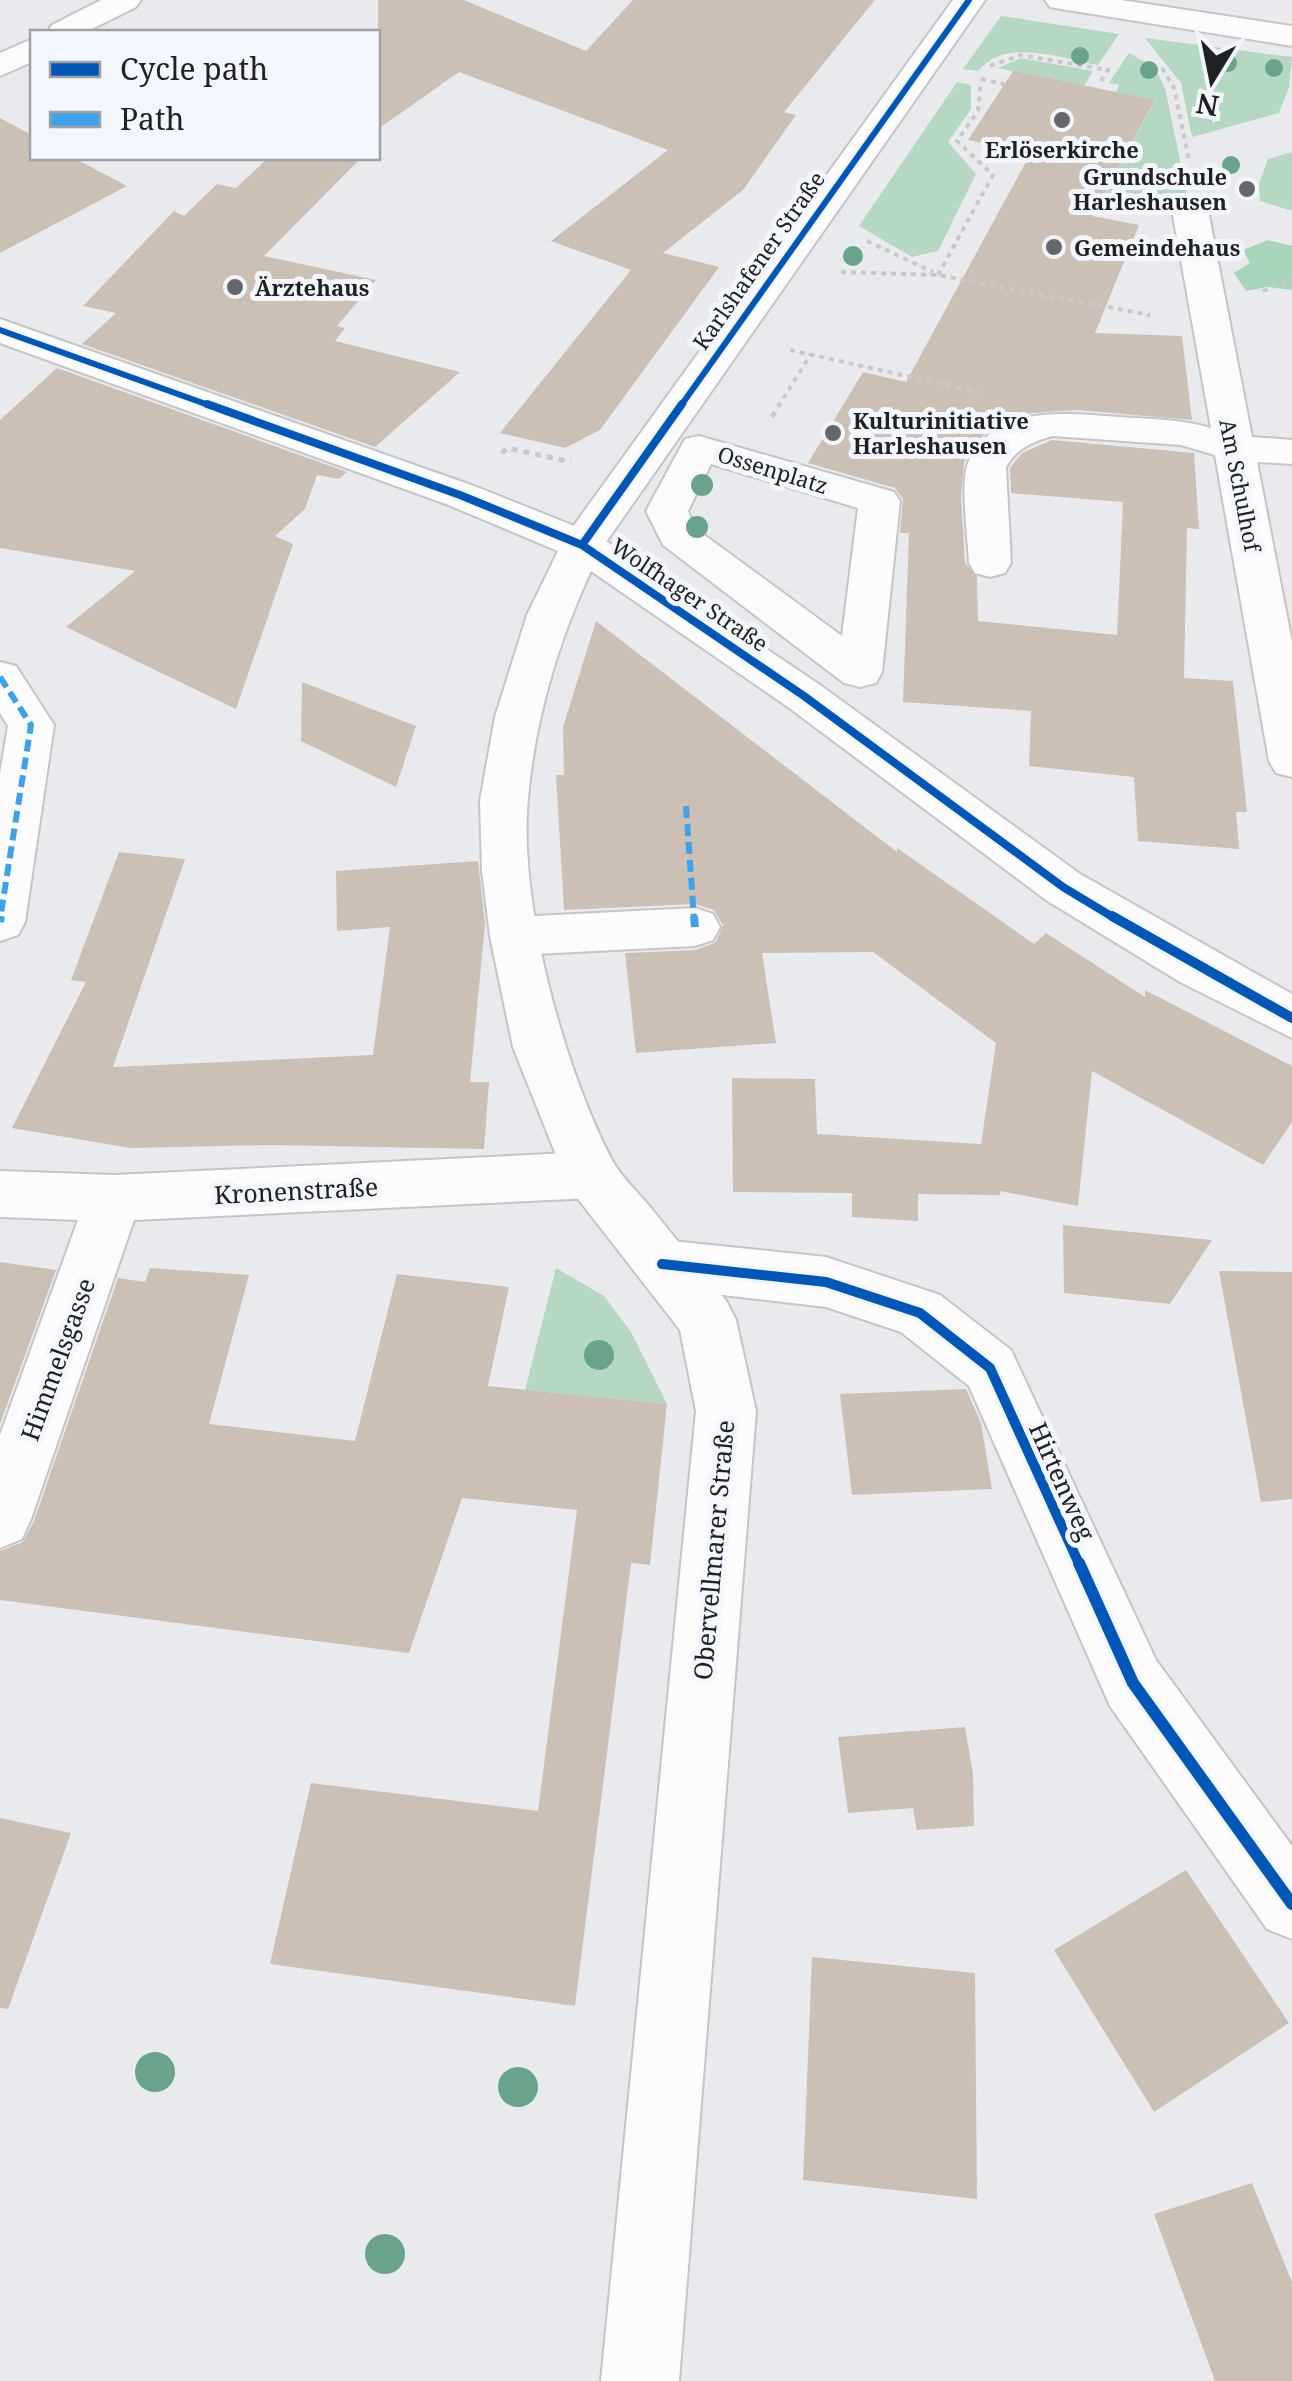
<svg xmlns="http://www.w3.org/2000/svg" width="1292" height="2381" font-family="'Noto Serif',serif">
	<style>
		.green { fill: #b4d8c2 }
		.forest { fill: #a6d5b9 }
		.building { fill: #ccc0b5 }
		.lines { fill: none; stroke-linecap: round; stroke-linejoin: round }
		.minor-casing { stroke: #c4c5c7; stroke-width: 4 }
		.major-casing { stroke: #c4c5c7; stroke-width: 4 }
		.path-far1 { stroke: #c9c9ca; stroke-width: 4; stroke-dasharray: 5 5; stroke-linecap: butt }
		.path { stroke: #c9c9ca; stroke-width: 5; stroke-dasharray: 6 6; stroke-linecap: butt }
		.minor { fill: #fcfcfc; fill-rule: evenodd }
		.major { fill: #fcfcfc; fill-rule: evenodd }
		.quiet-far1 { stroke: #3da2ea; stroke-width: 6; stroke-dasharray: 12 6; stroke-linecap: butt }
		.quiet { stroke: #3da2ea; stroke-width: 8; stroke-dasharray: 15 8; stroke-linecap: butt }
		.cycleway-far3-casing { stroke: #f4f6fd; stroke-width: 10 }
		.cycleway-far2-casing { stroke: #f4f6fd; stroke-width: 12 }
		.cycleway-far1-casing { stroke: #f4f6fd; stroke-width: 16 }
		.cycleway-casing { stroke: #f4f6fd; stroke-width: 19 }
		.cycleway-far3 { stroke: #0057b8; stroke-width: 6 }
		.cycleway-far2 { stroke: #0057b8; stroke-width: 8 }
		.cycleway-far1 { stroke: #0057b8; stroke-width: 10 }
		.cycleway { stroke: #0057b8; stroke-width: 12 }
		.tree { fill: #69a38b }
		.poi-dot { fill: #66676a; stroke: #f4f6fd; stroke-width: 4 }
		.labels { text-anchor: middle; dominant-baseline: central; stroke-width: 10; stroke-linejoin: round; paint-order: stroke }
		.far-poi-label { font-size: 22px; font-weight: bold; fill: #202123; stroke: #f4f6fd; text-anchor: start }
		.far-street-label { font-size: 22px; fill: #202123; stroke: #f4f6fd }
		.street-label { font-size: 25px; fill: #202123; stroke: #f4f6fd }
	</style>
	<rect width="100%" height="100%" fill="#e9eaed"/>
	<path class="green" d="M1001,16L1119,34L1098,65C1061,58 1006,37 978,71L963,69Z
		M1145,38L1292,57L1289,87L1279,113L1192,137L1181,83Z
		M1129,53L1154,67L1165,88L1187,194C1158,205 1133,199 1104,194L1155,101L1116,93L1119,85L1109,83Z
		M1021,58L1093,71L1084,86L998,68Z
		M957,82L971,85V109L948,142L976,174L938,251L912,257L859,226Z
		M1292,152V211L1260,201L1259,184L1268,159Z
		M556,1268L604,1296L631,1332L667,1404L525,1390Z"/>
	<path class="forest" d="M1268,240L1292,246V290L1267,287L1246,291L1234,273L1250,263L1243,250Z"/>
	<path class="building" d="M378,0H464L586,51L633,0H875L784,112L796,115L743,190L663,253L719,267L600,430L565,448L500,433L631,270L551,241L668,150L459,72L378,129Z
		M1013,71L1155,100L1092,216L1139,225L1095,333L1182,336L1192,420L1077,410L1033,413L993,427L977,441L964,462L961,497L965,563L977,577L978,621L1117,635L1123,502L1011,493L1010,468L1022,453L1052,440L1194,453L1199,529L1187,528L1184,678L1233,681L1247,812H1236L1239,849L1138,841L1134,777L1029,766L1031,711L903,702L909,533H900L903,499L895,488L808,463L863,372L906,382L1027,160L995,153L999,147L968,140Z
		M0,118L32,135V158H74L127,186L0,253Z
		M268,158H361L264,256L376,280L337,326L345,328L335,341L460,372L375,447L82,344L116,313L83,306L174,211L184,216L217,184L236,188Z
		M57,368L347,472L339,479L317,475L305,509L275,536L293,544L236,709L66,627L135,571L0,548V420Z
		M596,621L897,852V848L1034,944L1046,933L1145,997V990L1292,1066V1122L1263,1165L1092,1071L1078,1206L1000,1191V1195L918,1194V1221L852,1217V1193L733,1192L732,1078L815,1079L817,1134L981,1144L996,1043L873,952L762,953L776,1043L636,1053L625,953L696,950L716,942L723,925L714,910L695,904L564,910L556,775H564L563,727Z
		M302,682L416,726L396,787L301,741Z
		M119,852L185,859L113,1067L373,1055L390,927L337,931L336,871L478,861L485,924L470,1082H489L484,1149L271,1145L130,1148L12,1128L86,982L71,980Z
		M1063,1225L1212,1240L1170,1304L1064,1293Z
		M0,1262L56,1270L0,1424Z
		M150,1268L249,1275L209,1424L355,1441L397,1274L509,1287L488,1386L667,1404L650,1565L631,1563L575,2006L270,1964L311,1783L538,1811L577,1510L462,1498L409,1653L0,1600V1551L23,1542L34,1521L118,1278L145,1282Z
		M1219,1271L1292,1272V1499L1261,1502Z
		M966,1389L981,1423L992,1489L852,1495L840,1394Z
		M965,1727L973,1774L974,1826L917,1830L913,1808L848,1813L838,1737Z
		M0,1818L71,1833L8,2009L0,2008Z
		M1186,1870L1289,2023L1154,2112L1054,1950Z
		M812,1957L975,1973L977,2199L803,2180Z
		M1252,2183L1292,2282V2381H1215L1154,2214Z"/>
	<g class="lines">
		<g class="minor-casing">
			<path id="minor" d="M101,0H141L136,7L86,32H47L52,25Z
				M953,0H985L597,555L582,558L567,555L561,545L567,535Z
				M1045,0H1121L1292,26V46L1061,9L1050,7Z
				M32,39V62L0,76V53Z
				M1190,199L1202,203L1208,210L1252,437L1292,440V464L1257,462L1292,642V777L1276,773L1269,761L1215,455L1181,445L1052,436C1032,442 1017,448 1006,467L1011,563L1005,573L990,577L975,573L969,563C968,539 960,483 968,463C993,404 1066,413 1119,417C1150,419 1180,419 1211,428L1172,210L1178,203Z
				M699,436L894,492L900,501L882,672L876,683L860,687L844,683L663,545L646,511L685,439ZM711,464L858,508L842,636L696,529L688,511Z
				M0,662L16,666L54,725L25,922L18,935L0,941V774L8,726L0,713Z
				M695,908L713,914L720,927L713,940L695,946L515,955L497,949L490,936L497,923L515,917Z
				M591,1152L610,1159L618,1175L610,1191L591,1198L134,1220L31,1519L22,1539L0,1548V1435L78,1220L0,1217V1171L114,1175Z
				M662,1240L826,1257L940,1295L1011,1350L1156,1660L1292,1846V1939L1267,1929L1110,1706L969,1386L901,1332L826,1307L662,1288L642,1281L634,1264L642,1247Z"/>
		</g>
		<g class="major-casing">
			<path id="major" d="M0,319L474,486L597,535L820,685L1080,874L1292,994V1038L1180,982L1046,900L788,707L591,571C558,642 535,720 528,798C518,901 564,1069 612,1160C621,1177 638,1192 650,1207C676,1239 702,1271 727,1302L736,1320L756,1411L679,2381H601L696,1411L680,1330L572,1191L564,1175L513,1047L490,936L482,871L480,801L495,717L527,615L558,551L446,504L0,343Z"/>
		</g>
		<path class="path-far1" d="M990,66L1021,55L1108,70
			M1162,68L1174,88L1189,160
			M981,79L1004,84
			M1101,81L1109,68
			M867,241L933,272
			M841,272L938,275L1150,315
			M938,275L993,175L957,141L978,111L981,81
			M1263,291L1292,279
			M790,350L978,392
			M778,407L811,354"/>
		<path class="path" d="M772,417L780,404
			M502,453L507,448L571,462"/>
		<use href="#minor" class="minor"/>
		<use href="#major" class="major"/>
		<path class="quiet-far1" d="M0,677L31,725L0,919
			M686,806L694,919"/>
		<path class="quiet" d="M694,916L695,927
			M0,922L1,916"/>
		<g class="cycleway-far3-casing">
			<path id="cycleway-far3" d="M0,330L214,407
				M680,407L969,0"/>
		</g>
		<g class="cycleway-far2-casing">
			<path id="cycleway-far2" d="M207,404L460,495L582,545L804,696L1063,887L1116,919
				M582,545L682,404"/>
		</g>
		<g class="cycleway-far1-casing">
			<path id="cycleway-far1" d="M1112,916L1292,1018
				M662,1264L826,1282L920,1313L990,1368L1080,1566"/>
		</g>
		<g class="cycleway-casing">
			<path id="cycleway" d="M1079,1563L1133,1683L1292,1904"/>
		</g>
		<use href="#cycleway-far3" class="cycleway-far3"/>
		<use href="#cycleway-far2" class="cycleway-far2"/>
		<use href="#cycleway-far1" class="cycleway-far1"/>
		<use href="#cycleway" class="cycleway"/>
	</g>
	<g class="tree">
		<circle cx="1080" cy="56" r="9"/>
		<circle cx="1228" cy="63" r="9"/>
		<circle cx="1274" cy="68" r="9"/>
		<circle cx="1149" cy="70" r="9"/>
		<circle cx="1231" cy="165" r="9"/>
		<circle cx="853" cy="256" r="10"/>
		<circle cx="702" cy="485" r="11"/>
		<circle cx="697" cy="527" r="11"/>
		<circle cx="599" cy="1355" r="15"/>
		<circle cx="155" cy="2072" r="20"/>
		<circle cx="518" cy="2087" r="20"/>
		<circle cx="385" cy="2254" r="20"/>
	</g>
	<g class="poi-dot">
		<circle cx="1062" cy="120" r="10"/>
		<circle cx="1247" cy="189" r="10"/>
		<circle cx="1054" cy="247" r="10"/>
		<circle cx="235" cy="287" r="10"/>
		<circle cx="833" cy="433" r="10"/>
	</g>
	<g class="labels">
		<g class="far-poi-label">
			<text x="1062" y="149" text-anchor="middle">Erlöserkirche</text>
			<text x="1227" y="176" text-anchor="end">Grundschule<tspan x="1227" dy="25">Harleshausen</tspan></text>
			<text x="1074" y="247">Gemeindehaus</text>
			<text x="255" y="287">Ärztehaus</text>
			<text x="853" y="420">Kulturinitiative<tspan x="853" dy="25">Harleshausen</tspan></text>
		</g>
		<g class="far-street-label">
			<text transform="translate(758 260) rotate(-55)">Karlshafener Straße</text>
			<text transform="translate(773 469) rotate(17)">Ossenplatz</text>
			<text transform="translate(1241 485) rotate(79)">Am Schulhof</text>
			<text transform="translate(690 594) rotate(34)">Wolfhager Straße</text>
		</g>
		<g class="street-label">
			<text transform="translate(296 1190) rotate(-3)">Kronenstraße</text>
			<text transform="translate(57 1359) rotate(-70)">Himmelsgasse</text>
			<text transform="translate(1063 1481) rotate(66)">Hirtenweg</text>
			<text transform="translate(713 1550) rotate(-85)">Obervellmarer Straße</text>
		</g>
	</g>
	<rect x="30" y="30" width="350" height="130" fill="#f4f6fd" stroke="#9fa1a6" stroke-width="2.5"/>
	<rect x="50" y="62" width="50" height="15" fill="#0057b8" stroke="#9fa1a6" stroke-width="2.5"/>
	<text x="120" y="80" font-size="30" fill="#202123">Cycle path</text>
	<rect x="50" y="112" width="50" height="15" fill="#3da2ea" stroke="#9fa1a6" stroke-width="2.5"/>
	<text x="120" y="130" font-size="30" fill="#202123">Path</text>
	<g transform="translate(1212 80) rotate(190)" stroke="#f4f6fd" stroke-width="8" paint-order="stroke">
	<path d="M0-8L18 38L0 25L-18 38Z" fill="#202123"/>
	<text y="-15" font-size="28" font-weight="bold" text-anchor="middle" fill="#202123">N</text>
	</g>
</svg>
